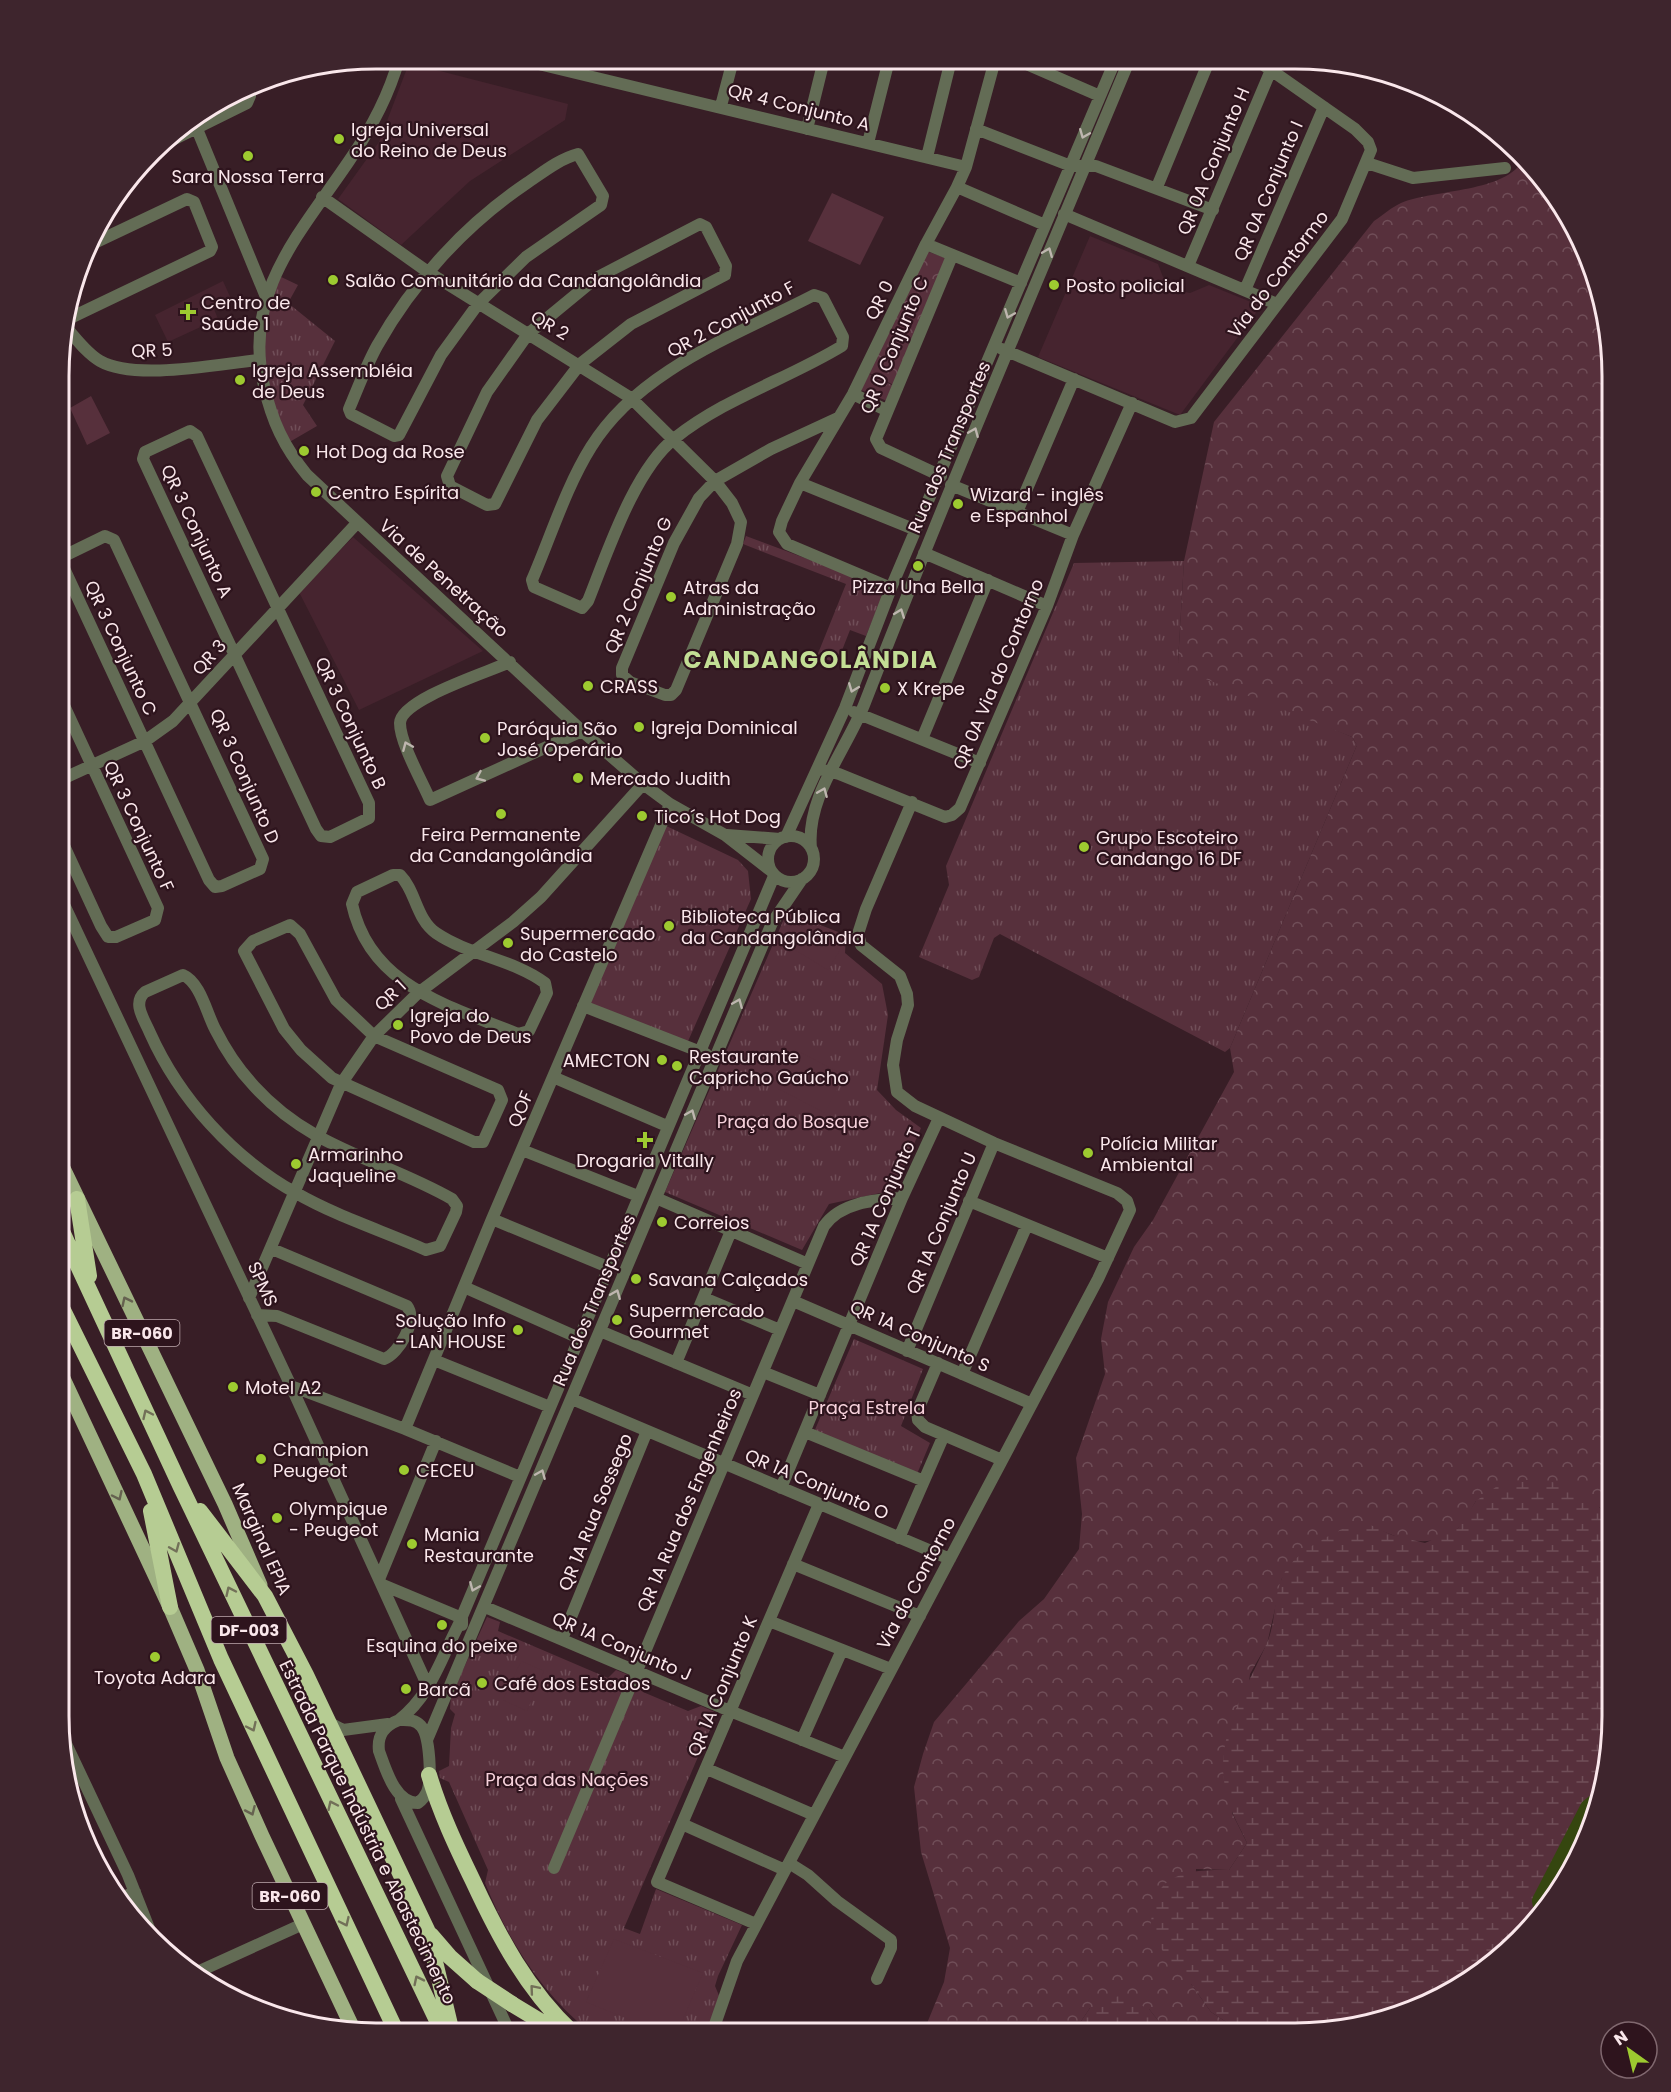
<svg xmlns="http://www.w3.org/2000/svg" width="1671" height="2092" font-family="Poppins,sans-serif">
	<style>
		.built { fill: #46242f }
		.industrial { fill: url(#industrial-grid) }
		.grass { fill: url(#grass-tufts) }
		.forest { fill: url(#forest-crowns) }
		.wetland { fill: url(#wetland-marsh) }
		.pitch { fill: #57303c }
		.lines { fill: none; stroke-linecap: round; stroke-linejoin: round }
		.river { stroke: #35460f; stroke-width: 18 }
		.minor { stroke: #636c55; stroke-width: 12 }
		.major { stroke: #9fb182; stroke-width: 15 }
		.highway { stroke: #b6cc93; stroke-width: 16 }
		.highway-bridge { stroke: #b6cc93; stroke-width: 16 }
		.oneway { stroke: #beb6af }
		.oneway2 { stroke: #666250 }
		.oneway3 { stroke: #727058 }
		.poi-dot { fill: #9dca30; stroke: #2e141d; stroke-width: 2 }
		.labels { text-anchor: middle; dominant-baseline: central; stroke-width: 4.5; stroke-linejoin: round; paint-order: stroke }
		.shield { fill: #2e141d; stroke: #bda8ad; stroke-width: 1.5 }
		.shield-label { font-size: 16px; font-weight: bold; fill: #fae7eb }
		.street-label { font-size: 18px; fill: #fae7eb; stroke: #2e141d }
		.poi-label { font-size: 18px; fill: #fae7eb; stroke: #2e141d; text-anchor: start }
		.park-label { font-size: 18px; fill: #f7d2dc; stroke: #2e141d }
		.district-label { font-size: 24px; font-weight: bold; letter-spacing: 1.5px; fill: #c3de95; stroke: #2e141d }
		.rim { fill: none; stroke: #fae7eb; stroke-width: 3 }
	</style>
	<defs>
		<pattern id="industrial-grid" width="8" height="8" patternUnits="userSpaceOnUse" patternTransform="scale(1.5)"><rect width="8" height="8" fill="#46242f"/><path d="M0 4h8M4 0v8" fill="none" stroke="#62444d"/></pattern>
		<pattern id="grass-tufts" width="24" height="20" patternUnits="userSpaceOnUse" patternTransform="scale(1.5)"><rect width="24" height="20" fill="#57303c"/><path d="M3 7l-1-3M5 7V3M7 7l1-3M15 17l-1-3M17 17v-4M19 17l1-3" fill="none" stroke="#704e58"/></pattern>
		<pattern id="forest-crowns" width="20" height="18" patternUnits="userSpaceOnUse" patternTransform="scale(1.5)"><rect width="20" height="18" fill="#57303c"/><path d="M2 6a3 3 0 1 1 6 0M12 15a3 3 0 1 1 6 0" fill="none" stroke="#704e58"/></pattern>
		<pattern id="wetland-marsh" width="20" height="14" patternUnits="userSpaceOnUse" patternTransform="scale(1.5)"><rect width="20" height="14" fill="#57303c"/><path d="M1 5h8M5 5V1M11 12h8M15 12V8" fill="none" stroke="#704e58"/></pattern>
	</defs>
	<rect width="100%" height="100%" fill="#381e26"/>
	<path class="built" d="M409,63L568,104L565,120L470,181L401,245L338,199L379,142Z
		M1090,236L1158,264L1163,277L1176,290L1190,293L1209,285L1261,306L1180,415L1038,357Z
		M223,281L232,301L214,309L218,319L168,342L155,315Z
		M353,537L483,651L359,710L299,592Z"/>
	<path class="industrial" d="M67,1780L117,1883L109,1886L101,1875L69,1799Z"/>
	<path class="grass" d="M277,275L298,285L288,303L335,341L303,405L317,426L286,444L264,382L263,330Z
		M869,374L894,386L887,401L861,390Z
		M746,536L877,585L882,597L866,636L850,630L837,663L817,656L846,584L743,544Z
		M1184,561L1178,662L1352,737L1357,745L1230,1048L1225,1052L1000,934L994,938L979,977L972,980L919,957L949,885L946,866L1074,563Z
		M660,823L738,860L748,871L751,899L685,1048L584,1010Z
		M787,912L846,935L845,953L882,984L888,1015L877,1090L896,1110L921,1128L894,1190L829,1204L802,1250L665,1192Z
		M854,1339L923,1369L901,1426L930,1443L917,1474L814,1432Z
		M487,1617L500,1622L498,1631L608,1678L616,1670L644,1681L643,1692L688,1711L701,1706L717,1713L624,1928L640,1934L656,1889L742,1925L718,1976L715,1986L720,1998L708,2033H591C542,1994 508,1940 485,1883L488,1870L449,1782L440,1778L439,1771L449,1766L451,1728L455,1714L450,1709L451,1696Z"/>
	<path class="forest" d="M1524,158C1557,187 1590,250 1601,293C1609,319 1609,349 1612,375V1517L1599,1507L1476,1501C1471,1509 1465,1522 1458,1528C1427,1554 1393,1536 1362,1522L1282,1578L1267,1644L1250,1674L1232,1813L1247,1843L1229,1870L1196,1869L1191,1984L1211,2012L1243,2033H1168L1149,2009L1090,2008L1073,2033H923L944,1982L950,1948L921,1852L914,1787L923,1754L934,1722L1019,1621L1044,1599L1079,1549L1082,1514L1076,1458L1105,1374L1101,1339L1108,1302L1134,1247L1153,1220L1234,1072L1230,1048L1357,745L1352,737L1183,670L1178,662L1184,561L1214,422L1374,221C1383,215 1392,207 1401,203C1434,189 1508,193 1524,158Z
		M926,251L946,258L894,385L869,373Z"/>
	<path class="wetland" d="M1537,1479L1571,1486L1612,1517V1737L1596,1818L1559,1892L1505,1955L1454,1991L1378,2023L1316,2033H1243L1211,2012L1191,1984L1166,1957L1150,1928C1152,1917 1153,1900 1159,1891C1174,1869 1206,1870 1229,1870L1247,1843C1243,1833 1237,1824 1233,1814C1206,1748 1240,1703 1266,1645C1276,1625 1273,1599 1282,1578C1294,1550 1335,1532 1362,1521L1392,1535L1425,1543L1458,1528L1476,1501L1503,1482Z
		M1120,1995L1149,2009L1168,2033H1073L1090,2008Z"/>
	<path class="pitch" d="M832,193L884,217L860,265L808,241Z
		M91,396L110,433L87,445L70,408Z
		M793,922L840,950L828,970L782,942Z
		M794,1049L844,1075L825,1113L775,1087Z
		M521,1661L544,1671L527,1711L503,1700Z
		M614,1939L703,1973L677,2033H662L586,2002Z"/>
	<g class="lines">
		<path class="river" d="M1543,1911L1541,1901L1589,1808L1600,1799"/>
		<path class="minor" d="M399,59C389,95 371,129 349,161C301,232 242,293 264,386C272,421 284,447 307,475L582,731L643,784L670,804L725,835L770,870
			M518,59L966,167
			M1017,60L1100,96
			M721,106L733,60
			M197,129L266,297
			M807,129L824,60
			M976,129L1071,166H1096L1213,210
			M868,143L889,60
			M158,147L247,103L250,96L248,90
			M578,154L603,196L601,205L526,257L478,304L441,355L399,435L394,436L351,414L349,409C358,388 366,366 377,346C413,282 465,225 527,183C542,173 559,159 578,154Z
			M927,157L951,60
			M1367,163L1413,178L1505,168
			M957,187L1045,225
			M1157,187L1209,61
			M322,197L428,272L631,398L715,481L732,503L741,522L737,544L676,690L671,695H665L630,682L622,675V668L674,543L699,498L715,481L771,449L838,418
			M1064,214L1277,304
			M700,224L706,227L726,266L725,275L631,324L580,364L537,420L495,504L487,505L450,486L447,476L487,392L528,334L596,278Z
			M926,244L1021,283
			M1188,266L1271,70
			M1245,290L1324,107
			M814,295L823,298L843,337L842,346C788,379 725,398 675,438C634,470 607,554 588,601L582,608L534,587L532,580C551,536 566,487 591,447C639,369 737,335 814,295Z
			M66,320L210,251L212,247L194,202L187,199L92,244
			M64,325C75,337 86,353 100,361C135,381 218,364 258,360
			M1002,349L1175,422L1191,418L1342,219L1371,150L1368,142L1355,129L1258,61
			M853,394L886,410
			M190,431L197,436L369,803V818L330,837L321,836L316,829L143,459L145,452Z
			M941,476L881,448L876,439L952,256
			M800,483L916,530
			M951,485L1073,535
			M1017,512L1074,379
			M105,536L114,540L263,859L260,869L222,886L215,887L209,880L62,564L64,556Z
			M924,553L1047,606
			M891,588L787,544L779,532L782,521L800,483L853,394L926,244L957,187L966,167L995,60
			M510,662C489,672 401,699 400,723C400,743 422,781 430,800L582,731
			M854,712L980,763
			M922,739L988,580
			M823,770L839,774L945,817L952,815L960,808L1047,606L1073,535L1132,403
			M60,780L145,741L173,721L357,523
			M727,835L780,839
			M768 859a23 23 0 1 1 46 0a23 23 0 1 1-46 0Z
			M60,837L101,926L108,937H116L155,920L158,908L61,699
			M786,837L845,708L891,588L1115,61
			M811,848C806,797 846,750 864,705C948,489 1040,275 1129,61
			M393,875H400C416,891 416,919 436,933C468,955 515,960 545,983L547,993L529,1031L518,1034C450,1006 370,987 352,904L357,892Z
			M60,896L291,1386L429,1689
			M290,925L300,934L336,1000L374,1036L498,1090L502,1100L483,1142H474L332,1078L301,1050L284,1029L244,951L253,941Z
			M183,975C200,982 207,1014 215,1029C225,1049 239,1070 254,1086C312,1150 382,1159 452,1199L457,1206L456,1212L440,1246L426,1250C383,1231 336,1216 296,1193C233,1158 179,1098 150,1033C144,1019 132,1003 145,992Z
			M583,1006L706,1054
			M553,1077L667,1126
			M522,1150L638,1196
			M656,1198L808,1264
			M969,1201L1108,1258
			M492,1219L608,1267
			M464,1287L579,1338
			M249,1298L341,1084L374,1036L418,993L513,922L541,897L643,784
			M704,1298L780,1330
			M793,1301L1032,1404
			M257,1315L277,1316L384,1359C399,1354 418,1320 407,1306L272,1249
			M600,1331L753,1395
			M907,1351L994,1143
			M434,1360L550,1407
			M676,1363L731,1231
			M938,1363L917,1412L918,1420L925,1427L1002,1460
			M763,1372L820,1395
			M962,1374L1027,1225
			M291,1386L405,1429L520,1477
			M572,1399L950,1559
			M405,1429L492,1219L670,804
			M805,1432L924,1481
			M781,1488L902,1198L939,1118
			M899,1538L944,1435
			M793,1564L920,1616
			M380,1577L436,1441
			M383,1585L462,1618V1625
			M485,1607L730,1711L845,1757
			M769,1621L891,1669
			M562,1639L647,1431
			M399,1720C430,1696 440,1661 458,1626L774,876
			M399,1720C407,1720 415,1719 421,1726C430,1736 432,1780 427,1792C425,1797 422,1800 418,1803C395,1803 386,1770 379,1751C377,1735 384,1726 399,1720Z
			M328,1722L343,1730L388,1724
			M60,1731L128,1875L154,1941
			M427,1740L772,923L802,879
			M802,1740L842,1650
			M707,1769L814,1815
			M401,1799L510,2033
			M682,1824L785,1870
			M789,1863L808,1875L837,1901L891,1940V1948L877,1979
			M554,1868L824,1226C841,1202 874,1200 902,1198
			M119,1899L135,1892
			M756,1924L657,1882L819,1504
			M193,1974L303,1924
			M712,2033L737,1961L1098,1279L1130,1210L1127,1201L1117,1193L994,1143L915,1106L897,1092L893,1065L897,1040L908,1005L907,994L900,976L861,945L858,934L866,909L912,802"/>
		<path class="major" d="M60,1162L225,1504L260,1585
			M59,1370L170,1607L197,1670L227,1758L262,1836L355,2033"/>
		<path class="highway" d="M77,1199L89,1276
			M59,1225L180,1485L443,2033
			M59,1302L144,1474L221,1659L397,2033
			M151,1511L170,1607
			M200,1511L265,1596L306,1675L428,1932L452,2033
			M429,1775C440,1812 456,1846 473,1881C499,1937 527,1990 573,2033
			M431,1935L450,1957L477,1981
			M512,2004L560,2033"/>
		<path class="highway-bridge" d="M477,1981L512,2004"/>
	</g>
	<defs><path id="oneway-chevron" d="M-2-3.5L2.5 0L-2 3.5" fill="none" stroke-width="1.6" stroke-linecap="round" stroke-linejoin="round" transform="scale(1.5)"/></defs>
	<g class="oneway">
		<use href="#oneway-chevron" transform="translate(1084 134) rotate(112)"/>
		<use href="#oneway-chevron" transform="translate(1048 252) rotate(-68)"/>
		<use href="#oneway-chevron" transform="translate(1009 314) rotate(112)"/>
		<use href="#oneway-chevron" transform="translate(974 432) rotate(-67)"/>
		<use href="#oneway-chevron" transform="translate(900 613) rotate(-69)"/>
		<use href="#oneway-chevron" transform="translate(853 688) rotate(111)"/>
		<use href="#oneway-chevron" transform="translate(407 746) rotate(-113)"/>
		<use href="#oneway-chevron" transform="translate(480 777) rotate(156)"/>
		<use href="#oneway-chevron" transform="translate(823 792) rotate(-67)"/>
		<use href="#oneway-chevron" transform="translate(738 1003) rotate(-67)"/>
		<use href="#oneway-chevron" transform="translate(691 1114) rotate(-67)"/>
		<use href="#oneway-chevron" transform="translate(616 1294) rotate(-68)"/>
		<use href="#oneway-chevron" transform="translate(541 1474) rotate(-67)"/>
		<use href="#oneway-chevron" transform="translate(474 1587) rotate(113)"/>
	</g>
	<g class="oneway2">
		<use href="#oneway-chevron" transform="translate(126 1301) rotate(-116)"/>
		<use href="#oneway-chevron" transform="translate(118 1496) rotate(65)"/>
		<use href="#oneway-chevron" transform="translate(251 1811) rotate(66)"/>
	</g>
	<g class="oneway3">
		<use href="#oneway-chevron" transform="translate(147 1414) rotate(-115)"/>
		<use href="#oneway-chevron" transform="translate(175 1548) rotate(67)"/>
		<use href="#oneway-chevron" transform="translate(230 1591) rotate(-115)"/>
		<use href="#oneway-chevron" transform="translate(252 1727) rotate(65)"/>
		<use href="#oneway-chevron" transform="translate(332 1805) rotate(-115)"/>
		<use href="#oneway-chevron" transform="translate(345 1922) rotate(65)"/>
		<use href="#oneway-chevron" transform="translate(418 1980) rotate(-116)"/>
		<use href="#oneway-chevron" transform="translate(534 1989) rotate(-130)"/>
	</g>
	<g class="poi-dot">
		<circle cx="339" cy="139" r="6"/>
		<circle cx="248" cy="156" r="6"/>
		<circle cx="333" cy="280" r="6"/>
		<circle cx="1054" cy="285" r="6"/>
		<path d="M185 303h6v6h6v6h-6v6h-6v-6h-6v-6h6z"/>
		<circle cx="240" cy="380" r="6"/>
		<circle cx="304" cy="451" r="6"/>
		<circle cx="316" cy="492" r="6"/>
		<circle cx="958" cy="504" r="6"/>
		<circle cx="918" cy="566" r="6"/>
		<circle cx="671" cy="597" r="6"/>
		<circle cx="588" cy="686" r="6"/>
		<circle cx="885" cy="688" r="6"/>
		<circle cx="639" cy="727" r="6"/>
		<circle cx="485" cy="738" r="6"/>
		<circle cx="578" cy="778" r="6"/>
		<circle cx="501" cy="814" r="6"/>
		<circle cx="642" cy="816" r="6"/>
		<circle cx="1084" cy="847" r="6"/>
		<circle cx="669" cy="926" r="6"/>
		<circle cx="508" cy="943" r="6"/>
		<circle cx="398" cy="1025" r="6"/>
		<circle cx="662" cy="1060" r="6"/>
		<circle cx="677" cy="1066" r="6"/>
		<path d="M642 1131h6v6h6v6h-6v6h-6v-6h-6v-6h6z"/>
		<circle cx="1088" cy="1153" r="6"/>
		<circle cx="296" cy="1164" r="6"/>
		<circle cx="662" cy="1222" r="6"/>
		<circle cx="636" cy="1279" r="6"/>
		<circle cx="617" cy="1320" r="6"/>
		<circle cx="518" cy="1330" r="6"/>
		<circle cx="233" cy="1387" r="6"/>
		<circle cx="261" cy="1459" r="6"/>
		<circle cx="404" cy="1470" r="6"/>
		<circle cx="277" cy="1518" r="6"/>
		<circle cx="412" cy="1544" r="6"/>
		<circle cx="442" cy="1625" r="6"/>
		<circle cx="155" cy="1657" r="6"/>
		<circle cx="482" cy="1683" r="6"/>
		<circle cx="406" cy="1689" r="6"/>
	</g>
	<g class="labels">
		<g class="shield">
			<rect x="104.5" y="1320" width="75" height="26" rx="4.5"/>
			<rect x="211.5" y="1617" width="75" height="26" rx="4.5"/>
			<rect x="252.5" y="1883" width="75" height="26" rx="4.5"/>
		</g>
		<g class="shield-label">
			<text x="142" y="1333">BR-060</text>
			<text x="249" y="1630">DF-003</text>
			<text x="290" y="1896">BR-060</text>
		</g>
		<g class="street-label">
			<text transform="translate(799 107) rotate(14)">QR 4 Conjunto A</text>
			<text transform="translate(1213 161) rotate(-67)">QR 0A Conjunto H</text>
			<text transform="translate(1268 191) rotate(-67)">QR 0A Conjunto I</text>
			<text transform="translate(1278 274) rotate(-53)">Via do Contormo</text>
			<text transform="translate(879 300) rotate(-64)">QR 0</text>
			<text transform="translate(731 319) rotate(-28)">QR 2 Conjunto F</text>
			<text transform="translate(550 325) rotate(30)">QR 2</text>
			<text transform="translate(894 345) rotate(-67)">QR 0 Conjunto C</text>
			<text transform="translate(152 350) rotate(-2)">QR 5</text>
			<text transform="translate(949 447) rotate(-67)">Rua dos Transportes</text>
			<text transform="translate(197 531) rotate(65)">QR 3 Conjunto A</text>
			<text transform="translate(444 578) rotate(42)">Via de Penetração</text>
			<text transform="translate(638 585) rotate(-67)">QR 2 Conjunto G</text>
			<text transform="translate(121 648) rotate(65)">QR 3 Conjunto C</text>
			<text transform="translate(209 657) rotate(-48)">QR 3</text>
			<text transform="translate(998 674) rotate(-67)">QR 0A Via do Contorno</text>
			<text transform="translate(351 723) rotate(65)">QR 3 Conjunto B</text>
			<text transform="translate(245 776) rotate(66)">QR 3 Conjunto D</text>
			<text transform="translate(139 826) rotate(65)">QR 3 Conjunto F</text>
			<text transform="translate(390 995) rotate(-43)">QR 1</text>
			<text transform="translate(520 1109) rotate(-67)">QOF</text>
			<text transform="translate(885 1197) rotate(-66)">QR 1A Conjunto T</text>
			<text transform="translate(941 1223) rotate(-67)">QR 1A Conjunto U</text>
			<text transform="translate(263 1284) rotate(65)">SPMS</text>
			<text transform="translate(594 1300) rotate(-67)">Rua dos Transportes</text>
			<text transform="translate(920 1336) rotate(24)">QR 1A Conjunto S</text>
			<text transform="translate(817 1484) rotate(23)">QR 1A Conjunto O</text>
			<text transform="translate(689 1500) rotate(-67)">QR 1A Rua dos Engenheiros</text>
			<text transform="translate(595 1512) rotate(-68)">QR 1A Rua Sossego</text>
			<text transform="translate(262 1539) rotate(66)">Marginal EPIA</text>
			<text transform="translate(916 1583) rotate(-62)">Via do Contorno</text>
			<text transform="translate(622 1646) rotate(23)">QR 1A Conjunto J</text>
			<text transform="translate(722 1686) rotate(-67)">QR 1A Conjunto K</text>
			<text transform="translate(368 1832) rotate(64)">Estrada Parque Indústria e Abastecimento</text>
		</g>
		<g class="poi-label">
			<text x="351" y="129">Igreja Universal<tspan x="351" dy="21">do Reino de Deus</tspan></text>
			<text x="248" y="176" text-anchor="middle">Sara Nossa Terra</text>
			<text x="345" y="280">Salão Comunitário da Candangolândia</text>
			<text x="1066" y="285">Posto policial</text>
			<text x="201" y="302">Centro de<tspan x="201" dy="21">Saúde 1</tspan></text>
			<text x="252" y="370">Igreja Assembléia<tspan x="252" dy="21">de Deus</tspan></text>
			<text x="316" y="451">Hot Dog da Rose</text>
			<text x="328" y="492">Centro Espírita</text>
			<text x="970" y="494">Wizard - inglês<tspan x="970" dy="21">e Espanhol</tspan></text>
			<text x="918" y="586" text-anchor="middle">Pizza Una Bella</text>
			<text x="683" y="587">Atras da<tspan x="683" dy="21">Administração</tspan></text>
			<text x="600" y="686">CRASS</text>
			<text x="897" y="688">X Krepe</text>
			<text x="651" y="727">Igreja Dominical</text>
			<text x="497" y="728">Paróquia São<tspan x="497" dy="21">José Operário</tspan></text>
			<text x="590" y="778">Mercado Judith</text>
			<text x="654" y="816">Tico´s Hot Dog</text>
			<text x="501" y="834" text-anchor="middle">Feira Permanente<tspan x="501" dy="21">da Candangolândia</tspan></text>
			<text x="1096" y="837">Grupo Escoteiro<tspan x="1096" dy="21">Candango 16 DF</tspan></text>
			<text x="681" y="916">Biblioteca Pública<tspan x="681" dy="21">da Candangolândia</tspan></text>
			<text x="520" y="933">Supermercado<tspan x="520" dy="21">do Castelo</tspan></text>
			<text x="410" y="1015">Igreja do<tspan x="410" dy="21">Povo de Deus</tspan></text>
			<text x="689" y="1056">Restaurante<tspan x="689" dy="21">Capricho Gaúcho</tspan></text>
			<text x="650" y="1060" text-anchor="end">AMECTON</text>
			<text x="1100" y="1143">Polícia Militar<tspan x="1100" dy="21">Ambiental</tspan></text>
			<text x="308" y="1154">Armarinho<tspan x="308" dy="21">Jaqueline</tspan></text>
			<text x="645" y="1160" text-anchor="middle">Drogaria Vitally</text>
			<text x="674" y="1222">Correios</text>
			<text x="648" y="1279">Savana Calçados</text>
			<text x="629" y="1310">Supermercado<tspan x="629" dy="21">Gourmet</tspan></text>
			<text x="506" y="1320" text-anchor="end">Solução Info<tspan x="506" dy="21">- LAN HOUSE</tspan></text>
			<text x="245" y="1387">Motel A2</text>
			<text x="273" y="1449">Champion<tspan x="273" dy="21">Peugeot</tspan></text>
			<text x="416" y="1470">CECEU</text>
			<text x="289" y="1508">Olympique<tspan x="289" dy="21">- Peugeot</tspan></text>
			<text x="424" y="1534">Mania<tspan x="424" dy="21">Restaurante</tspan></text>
			<text x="442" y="1645" text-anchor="middle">Esquina do peixe</text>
			<text x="155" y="1677" text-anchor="middle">Toyota Adara</text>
			<text x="494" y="1683">Café dos Estados</text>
			<text x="418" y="1689">Barcã</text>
		</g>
		<g class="park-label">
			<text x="793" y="1121">Praça do Bosque</text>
			<text x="867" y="1407">Praça Estrela</text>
			<text x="567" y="1779">Praça das Nações</text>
		</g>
		<g class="district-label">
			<text x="811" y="659">CANDANGOLÂNDIA</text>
		</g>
	</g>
	<path d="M0 0H1671V2092H0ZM376 69H1295A307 307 0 0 1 1602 376V1716A307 307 0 0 1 1295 2023H376A307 307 0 0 1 69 1716V376A307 307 0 0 1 376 69Z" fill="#3e252d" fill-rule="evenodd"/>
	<path class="rim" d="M376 69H1295A307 307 0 0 1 1602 376V1716A307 307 0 0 1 1295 2023H376A307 307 0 0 1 69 1716V376A307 307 0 0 1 376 69Z"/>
	<g transform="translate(1629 2050) rotate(326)"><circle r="28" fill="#2e141d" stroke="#80686f" stroke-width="1.5"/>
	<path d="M0-4.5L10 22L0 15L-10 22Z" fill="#9dca30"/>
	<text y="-9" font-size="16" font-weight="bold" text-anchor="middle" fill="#fae7eb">N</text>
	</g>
</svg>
